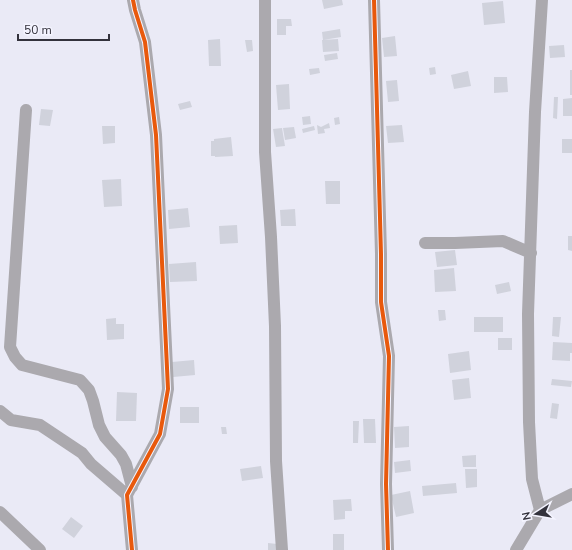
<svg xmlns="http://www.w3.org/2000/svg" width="572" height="550" font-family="'Nunito Sans',sans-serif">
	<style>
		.building { fill: #d0d2dc }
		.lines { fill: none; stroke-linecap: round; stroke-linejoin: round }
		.minor { stroke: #aba9ae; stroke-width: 12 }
		.cycleway-casing { stroke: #f4f4ff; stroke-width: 6 }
		.cycleway { stroke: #e8590c; stroke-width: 4 }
	</style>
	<rect width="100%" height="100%" fill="#eaeaf6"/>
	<path class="building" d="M322,0H342L343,5L324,9Z
		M503,1L505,23L484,25L482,3Z
		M277,19H291L292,26H286V35H277Z
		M340,29L341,37L323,40L322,32Z
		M395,36L397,56L384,57L382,38Z
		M220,39L221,66H209L208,40Z
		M338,39L339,51L323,52L322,40Z
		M245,40H252L253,51L247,52Z
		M564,45L565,57L550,58L549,46Z
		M337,53L338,59L325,61L324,55Z
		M435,67L436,74L430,75L429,68Z
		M319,68L320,73L310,75L309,69Z
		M570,70H572V95H570Z
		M468,71L471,86L454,89L451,75Z
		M494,77H507L508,92L494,93Z
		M397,80L399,101L388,102L386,81Z
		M289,84L290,109L278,110L276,85Z
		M554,97H558L557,119L553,118Z
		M572,98V116H563V99Z
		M190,101L192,107L180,110L178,104Z
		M41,109L53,110L50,126L39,125Z
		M310,116L311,124L303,125L302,117Z
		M339,117L340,124L335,125L334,118Z
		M329,123L330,128L324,129L325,133L318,134L317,125L321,127Z
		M402,125L404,142L388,143L386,126Z
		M102,126H115V143L103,144Z
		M314,126L315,130L303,133L302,129Z
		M294,127L296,138L285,140L283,128Z
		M282,128L285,146L276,147L273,129Z
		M231,137L233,156L215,157V156H211V141H214V139Z
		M562,139H572V153H562Z
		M121,179L122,206L104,207L102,180Z
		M325,181H340V204H326Z
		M188,208L190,227L169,229L168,210Z
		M295,209L296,226H281L280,210Z
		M237,225L238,243L220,244L219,226Z
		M568,236H572V251L568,250Z
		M455,250L457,265L437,267L435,252Z
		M196,262L197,281L170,282L169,264Z
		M454,268L456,291L435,292L434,270Z
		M509,282L511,291L497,294L495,285Z
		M438,310H445L446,320L439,321Z
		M474,317H503V332H474Z
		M553,317H561L559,337L552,336Z
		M116,318V324H124V339L107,340L106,319Z
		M498,338H512V350H498Z
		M553,342L572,343V353H570V361L552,360Z
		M469,351L471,370L450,373L448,354Z
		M194,360L195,375L173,377L172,362Z
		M469,378L471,398L454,400L452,380Z
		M552,379L572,381L571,387L551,385Z
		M117,392L137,393L136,421H116Z
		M552,403L559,404L557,419L550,418Z
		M180,407H199V423H180Z
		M363,419H375L376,443H364Z
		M353,421H359L358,443H353Z
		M409,426V447L395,448L394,427Z
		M221,427H226L227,434H222Z
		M476,455V467H463L462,456Z
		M410,460L411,471L395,473L394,462Z
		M261,466L263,478L242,481L240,469Z
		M465,469H477V487L466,488Z
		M456,483L457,493L423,496L422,486Z
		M410,491L414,513L396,517L391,495Z
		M351,499L352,511H345V519L334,520L333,500Z
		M71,517L83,526L74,538L62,529Z
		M333,534H344V550H333Z
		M268,543L277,544L276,550H268Z"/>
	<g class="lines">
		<path class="minor" d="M265,0V152L271,237L275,326L276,461L282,550
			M374,0L381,254V302L389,356L386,484L388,550
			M26,110L10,347L15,357L22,365L80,380L89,390L93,401L99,425L105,437L121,455L126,464L132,487
			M425,243H455L503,241L531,253
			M0,411L11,420L40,425L82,453L91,464L127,495
			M540,510L532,479L529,422L528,314L535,112L542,0
			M0,512L40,550
			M132,550L127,495L160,434L168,389L156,135L145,42L135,10L133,0
			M516,550L540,510L572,494"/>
		<g class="cycleway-casing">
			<path id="cycleway" d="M374,0L381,254V302L389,356L386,484L388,550
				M132,550L127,495L160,434L168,389L156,135L145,42L135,10L133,0"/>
		</g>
		<use href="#cycleway" class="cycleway"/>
	</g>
	<g transform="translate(536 514) rotate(258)" stroke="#f4f4ff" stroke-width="3" paint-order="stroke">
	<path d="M0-3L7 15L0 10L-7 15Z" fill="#33323c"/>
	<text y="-6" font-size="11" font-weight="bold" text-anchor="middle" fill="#33323c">N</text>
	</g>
	<path d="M18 34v6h91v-6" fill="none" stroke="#33323c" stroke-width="2"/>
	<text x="24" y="34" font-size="12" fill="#33323c" stroke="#f4f4ff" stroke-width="3" paint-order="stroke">50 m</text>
</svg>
